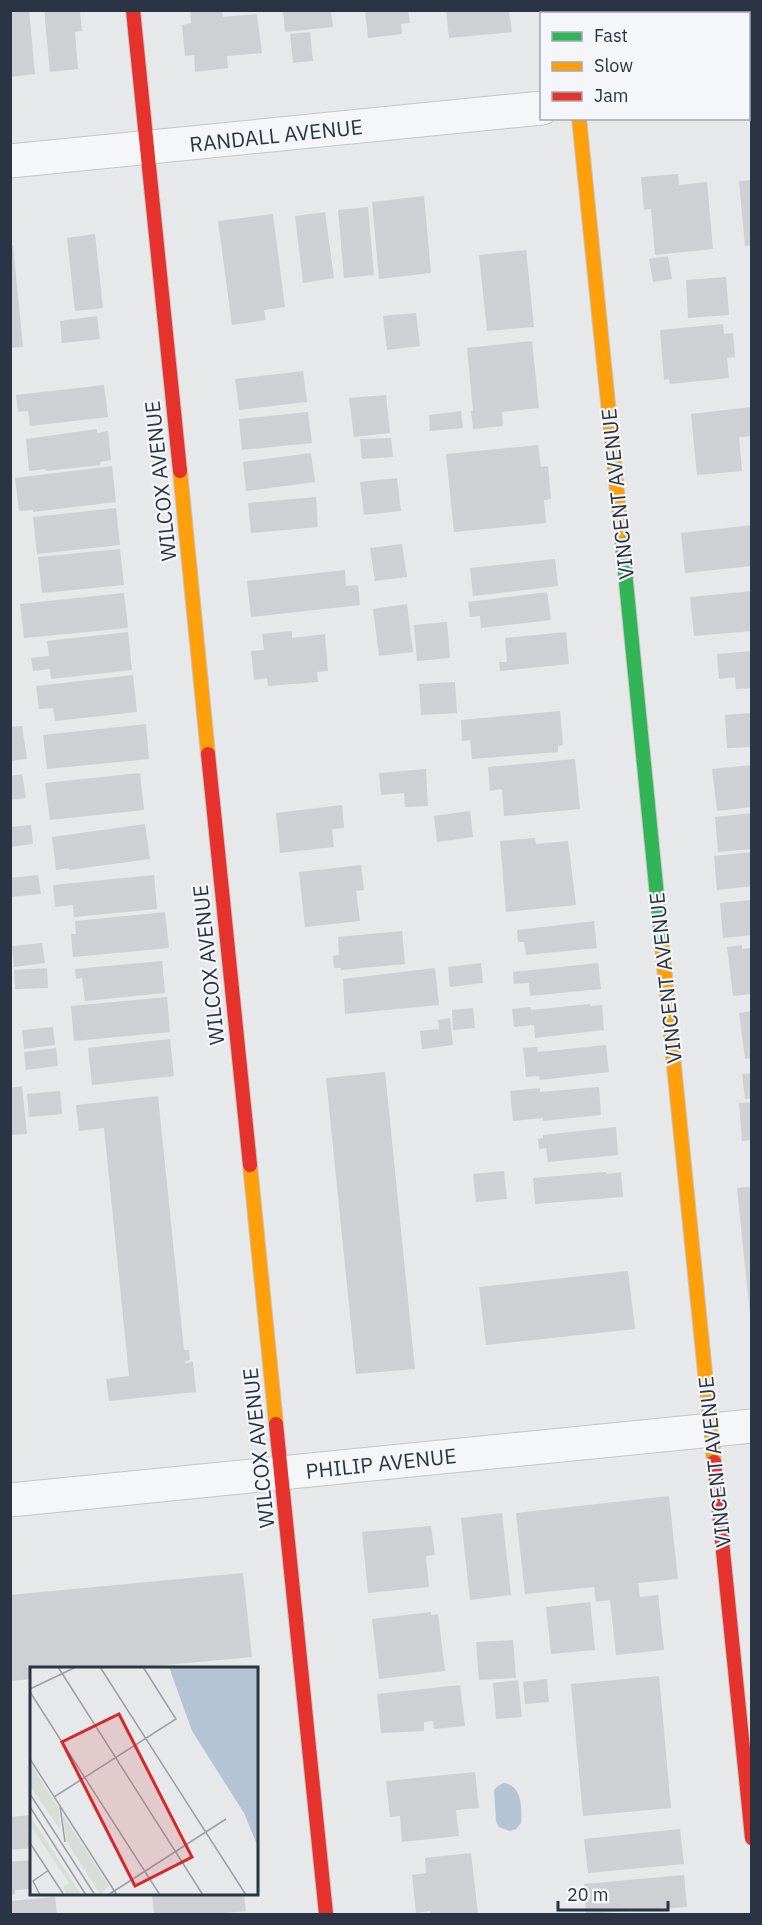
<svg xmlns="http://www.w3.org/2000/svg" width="762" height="1925" font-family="'IBM Plex Sans',sans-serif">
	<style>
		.water { fill: #b4c4d5 }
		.building { fill: #ced0d3 }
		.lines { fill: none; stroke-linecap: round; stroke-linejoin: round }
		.street-casing { stroke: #c4c6c8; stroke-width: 35 }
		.fast-casing { stroke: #c4c6c8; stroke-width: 16 }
		.slow-casing { stroke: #c4c6c8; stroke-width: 16 }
		.jam-casing { stroke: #c4c6c8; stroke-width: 16 }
		.street { stroke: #f5f6f7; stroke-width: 33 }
		.fast { stroke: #30b455; stroke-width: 14 }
		.slow { stroke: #ff9f0a; stroke-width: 14 }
		.jam { stroke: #e5322d; stroke-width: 14 }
		.labels { text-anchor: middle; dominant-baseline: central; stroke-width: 4.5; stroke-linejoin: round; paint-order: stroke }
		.street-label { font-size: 21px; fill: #2b3445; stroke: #f4f6f9 }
		.inset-road { fill: none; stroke: #9ba0a8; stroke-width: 1.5 }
		.view { fill: #d62828; fill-opacity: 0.15; stroke: #d62828; stroke-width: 3 }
		.inset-edge { fill: none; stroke: #2b3445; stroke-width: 3 }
	</style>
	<rect width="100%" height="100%" fill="#e6e8ea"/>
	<path class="water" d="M504,1783C522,1785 522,1809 521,1823L516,1829L510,1831L499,1827L496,1821L494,1790L498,1786Z"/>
	<path class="building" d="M10,10H29L35,74L10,77Z
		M44,10L80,11L82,31L75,32L78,69L50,72Z
		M190,10H222L223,17L257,14L262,53L227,56L228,68L195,72L194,55L185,56L182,25L191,23Z
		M283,10H331L333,27L285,32Z
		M365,10H408L410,23L401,24L402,34L368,38Z
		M446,10H509L512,32L449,38Z
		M620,10H696V13L621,14Z
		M706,10H729V14H706Z
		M310,32L313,61L293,63L290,34Z
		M678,174L679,185L707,182L713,249L655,255L651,209L644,210L641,177Z
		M750,180H752V245L745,246L739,181Z
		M424,196L431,273L379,279L372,202Z
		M368,207L374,275L344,278L338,210Z
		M325,212L334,278L303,283L295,216Z
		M273,214L285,307L264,310L266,320L232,325L218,221Z
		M95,234L103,308L75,311L67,238Z
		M10,245H13L23,347L10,348Z
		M526,250L534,327L487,331L479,255Z
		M668,256L672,279L653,282L649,259Z
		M726,277L729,315L688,318L686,280Z
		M416,313L420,346L387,350L383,316Z
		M97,316L100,339L62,343L60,321Z
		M723,324L724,334L733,333L735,357L727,358L729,378L670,384L669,379L664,380L660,330Z
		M532,341L539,408L502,412L503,426L473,429L471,411H473L467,348Z
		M303,371L307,402L239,410L235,379Z
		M104,385L108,417L30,426L28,411L18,412L16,395Z
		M386,395L390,433L354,437L349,398Z
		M751,407L752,436L739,437L742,471L697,475L691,414Z
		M461,411L463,428L430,431L429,415Z
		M308,412L312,443L242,450L239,419Z
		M97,429V433L108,431L111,460L100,462V465L46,471L45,469L29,471L26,439Z
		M391,438L393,457L362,459L360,439Z
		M538,445L541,467L548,466L551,499L544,500L546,523L454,532L446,454Z
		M311,453L315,482L246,491L243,462Z
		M112,466L116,502L33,512V510L19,511L15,478Z
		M397,478L401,511L364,515L360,482Z
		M316,497L318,527L251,533L248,503Z
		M116,508L120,545L37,554L33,517Z
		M752,525V566L685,573L681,533Z
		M402,544L407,577L375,581L370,548Z
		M120,549L124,585L42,593L38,557Z
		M555,559L558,586L473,596L470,568Z
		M345,570L346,586L358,585L360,605L251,617L247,581Z
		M752,591V631L694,636L690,597Z
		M547,592L551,620L481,628L480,616L470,617L468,602Z
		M124,593L128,628L24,638L20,604Z
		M407,604L413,652L379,656L373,609Z
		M447,622L450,658L417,661L414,625Z
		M292,631V638L325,634L328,671L317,672L318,682L268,686L267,678L254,680L251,651L264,650L262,634Z
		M128,632L132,670L51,679L50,669L33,671L31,658L49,656L47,641Z
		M566,632L569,664L500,671L499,662H507L505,638Z
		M752,651V688L736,689L735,677L719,679L717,654Z
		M133,675L137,712L55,721L53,708L39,709L36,686Z
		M455,682L457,713L421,715L419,684Z
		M560,711L563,745L558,746V752L472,759L470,740L462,741L461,720Z
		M752,713V747L727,748L725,715Z
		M146,724L149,759L47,769L43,735Z
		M22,726L27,759L10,761V727Z
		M575,759L580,809L504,816L502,789L490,791L488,767Z
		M752,765V807L717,811L712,769Z
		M426,769L428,806L405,807L404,793L381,795L379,773Z
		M140,773L144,810L50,820L45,783Z
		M22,774L26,798L10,800V776Z
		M342,805L344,828L332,829L334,847L280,853L276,813Z
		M470,811L473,837L437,842L434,816Z
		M752,813V849L718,852L715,817Z
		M145,824L150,859L69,870V868L56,870L52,837Z
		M31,825L33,844L10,847V827Z
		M535,838L536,844L568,841L576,905L506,912L500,841Z
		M752,852V886L717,890L714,856Z
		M361,865L364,890L356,891L360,921L305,927L299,872Z
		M38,875L41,894L10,897V878Z
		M154,875L157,909L74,917L73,905L55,907L53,885Z
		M752,900V935L723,938L720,903Z
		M165,912L169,948L73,957L71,934H76L75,921Z
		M594,921L597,948L526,955L524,942H518L517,930Z
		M402,931L405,964L341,970V968H334L333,956L339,955L338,937Z
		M42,943L45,963L14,967L12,946Z
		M742,945V949L752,948V994L733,996L727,947Z
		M162,961L165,993L85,1001L82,978L76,979L75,969Z
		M481,963L483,983L450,987L448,967Z
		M598,963L601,989L530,996L529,983L514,984L513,972Z
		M47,968L48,988L15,989L14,970Z
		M435,968L439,1005L345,1014L343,979Z
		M167,997L170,1032L74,1041L71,1006Z
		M590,1004V1006L602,1005L604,1030L535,1038L534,1025L514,1027L512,1009L530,1007L531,1010Z
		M473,1008L475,1028L453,1030L452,1010Z
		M752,1011V1058L745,1059L739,1013Z
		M450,1018L453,1045L422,1049L420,1031L439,1029L438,1020Z
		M53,1027L55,1045L24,1049L22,1030Z
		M170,1039L174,1076L92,1085L88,1048Z
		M606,1045L609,1072L540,1080L539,1076L526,1077L523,1048L537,1047L538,1052Z
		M56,1048L58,1066L26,1070L24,1052Z
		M385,1072L415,1369L356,1374L326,1078Z
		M752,1073V1098L745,1099L742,1074Z
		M22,1086L27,1134L10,1135V1088Z
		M599,1087L601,1115L543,1121V1118L513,1121L510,1091L540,1088V1092Z
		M60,1091L62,1114L29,1117L27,1094Z
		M158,1096L184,1350H189L190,1360L185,1361V1363L193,1362L196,1392L109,1401L106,1379L129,1376L104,1128L79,1131L76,1105Z
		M752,1102V1140L742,1141L739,1103Z
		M616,1127L618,1155L548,1162L546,1148L539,1149L538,1139L543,1138V1135Z
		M504,1171L507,1199L476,1202L473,1174Z
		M606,1172V1174L621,1172L623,1197L535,1204L533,1178Z
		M752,1187V1315H750L737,1188Z
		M628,1271L635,1329L486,1345L479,1287Z
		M669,1496L678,1579L638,1583L640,1597L658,1595L664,1650L616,1655L610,1600L596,1602L594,1587L525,1594L516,1513Z
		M502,1513L511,1595L470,1600L461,1518Z
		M431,1526L435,1555L426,1556L429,1587L368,1593L362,1532Z
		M243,1573L252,1657L133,1668H32V1679L10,1681V1595Z
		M590,1602L595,1650L551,1654L546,1607Z
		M431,1612V1615L438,1614L445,1671L379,1679L372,1619Z
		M513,1640L516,1678L479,1680L476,1642Z
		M659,1676L671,1808L583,1816L571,1684Z
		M547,1679L549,1702L525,1704L523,1682Z
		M518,1680L522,1717L496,1719L493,1683Z
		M460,1685L465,1726L434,1729L433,1721L424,1722V1731L381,1733L377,1694Z
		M475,1772L479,1808L456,1810L459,1836L402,1842L400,1816L390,1817L386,1781Z
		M32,1815V1848L10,1850V1817Z
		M680,1829L684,1864L588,1873L584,1839Z
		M471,1853L478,1914H431L430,1911L416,1913L412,1875L426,1873L425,1858Z
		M32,1860V1889L15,1890V1894L10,1895V1862Z
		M684,1875L687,1907L586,1914L584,1884Z
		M152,1894H244L246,1911L216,1914H154Z
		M55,1897L57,1914H10V1901Z"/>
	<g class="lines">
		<g class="street-casing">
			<path id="street" d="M568,10V14
				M748,87L752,86
				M10,161L542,108
				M10,1500L752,1426"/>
		</g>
		<g class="fast-casing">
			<path id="fast" d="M621,531L662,947"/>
		</g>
		<g class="slow-casing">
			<path id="slow" d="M579,118L621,531
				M180,471L208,754
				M662,947L714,1462
				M250,1165L276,1424"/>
		</g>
		<g class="jam-casing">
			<path id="jam" d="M133,10L180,471
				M208,754L250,1165
				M276,1424L326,1914
				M714,1462L752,1838"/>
		</g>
		<use href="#street" class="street"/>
		<use href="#fast" class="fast"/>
		<use href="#slow" class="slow"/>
		<use href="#jam" class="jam"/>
	</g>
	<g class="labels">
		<g class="street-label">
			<text transform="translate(276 135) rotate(-6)">RANDALL AVENUE</text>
			<text transform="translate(160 481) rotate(-96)">WILCOX AVENUE</text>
			<text transform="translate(617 494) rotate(-96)">VINCENT AVENUE</text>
			<text transform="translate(208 965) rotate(-96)">WILCOX AVENUE</text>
			<text transform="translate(665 978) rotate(-96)">VINCENT AVENUE</text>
			<text transform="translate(258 1448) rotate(-96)">WILCOX AVENUE</text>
			<text transform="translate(714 1462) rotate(-96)">VINCENT AVENUE</text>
			<text transform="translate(381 1463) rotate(-6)">PHILIP AVENUE</text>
		</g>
	</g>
	<g transform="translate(30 1667)">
		<rect width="228" height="228" fill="#e6e8ea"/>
		<path d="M0,96L29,142L30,162L0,119ZM32,147L79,219L70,227L37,175ZM0,150L14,170L51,228H37L33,220L39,216L3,162L0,163Z" fill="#d6ded6"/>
		<path d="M139,0H228V180L214,146L162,64Z" fill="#b4c4d5"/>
		<path class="inset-road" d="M28,0L173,228M70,0L216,228M0,22L46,0M0,25L130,228M0,92L87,228M0,127L65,228M24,130L146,52L113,0M30,139L35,175M0,140L56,228M0,176L34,228M10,228L3,214L19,203M78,228L196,152"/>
		<path class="view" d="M89,47L162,190L105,219L32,75Z"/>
		<rect width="228" height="228" class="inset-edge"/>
	</g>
	<rect width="762" height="1925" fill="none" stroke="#2b3445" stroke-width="24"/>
	<rect x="540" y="12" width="210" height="108" fill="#f4f6f9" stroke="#a4a8b1" stroke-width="1.5"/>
	<rect x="552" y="32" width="30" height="9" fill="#30b455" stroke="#a4a8b1" stroke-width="1.5"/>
	<text x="594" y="42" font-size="18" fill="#2b3445">Fast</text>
	<rect x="552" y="62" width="30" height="9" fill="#ff9f0a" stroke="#a4a8b1" stroke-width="1.5"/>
	<text x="594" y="72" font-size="18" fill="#2b3445">Slow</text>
	<rect x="552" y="92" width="30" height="9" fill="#e5322d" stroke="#a4a8b1" stroke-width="1.5"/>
	<text x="594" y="102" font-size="18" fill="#2b3445">Jam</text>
	<path d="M558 1901v9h110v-9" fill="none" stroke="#2b3445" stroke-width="3"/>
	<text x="567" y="1901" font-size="18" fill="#2b3445" stroke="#f4f6f9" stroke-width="4.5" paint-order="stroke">20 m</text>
</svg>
